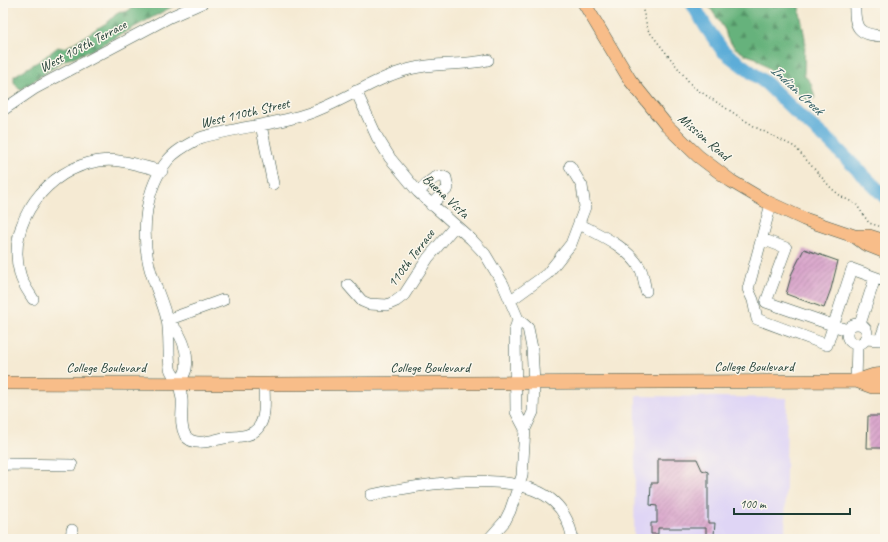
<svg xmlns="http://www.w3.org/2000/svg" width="888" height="542" font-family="Caveat,sans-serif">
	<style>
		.built { fill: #dfd5f5 }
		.forest { fill: url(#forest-firs); stroke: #427858 }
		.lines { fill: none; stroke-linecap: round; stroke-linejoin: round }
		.river { stroke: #5dadd8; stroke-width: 14 }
		.building { fill: url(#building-hatch) }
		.minor-casing { stroke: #3f574c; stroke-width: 12 }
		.major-casing { stroke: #3f574c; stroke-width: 14 }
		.path { stroke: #3f574c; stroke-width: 1.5; stroke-dasharray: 1 3; stroke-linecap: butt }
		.minor { stroke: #fff; stroke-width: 11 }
		.major { stroke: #f8bd89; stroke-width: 13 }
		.labels { text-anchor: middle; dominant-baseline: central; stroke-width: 3; stroke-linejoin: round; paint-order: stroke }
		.street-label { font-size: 14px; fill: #1f3d34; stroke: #fbf7ec }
		.water-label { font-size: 15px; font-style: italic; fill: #325f65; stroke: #fbf7ec }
	</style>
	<defs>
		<pattern id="forest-firs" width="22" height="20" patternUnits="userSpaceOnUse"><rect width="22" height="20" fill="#66b27b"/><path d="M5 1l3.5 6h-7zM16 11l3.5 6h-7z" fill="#539266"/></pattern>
		<pattern id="building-hatch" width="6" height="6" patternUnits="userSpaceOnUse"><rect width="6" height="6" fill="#daa7cc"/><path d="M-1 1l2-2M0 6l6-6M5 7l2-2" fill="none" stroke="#b089a6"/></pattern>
	</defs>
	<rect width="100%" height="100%" fill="#fbf7ec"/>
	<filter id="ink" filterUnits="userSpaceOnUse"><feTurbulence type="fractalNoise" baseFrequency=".025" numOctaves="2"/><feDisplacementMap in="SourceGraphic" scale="8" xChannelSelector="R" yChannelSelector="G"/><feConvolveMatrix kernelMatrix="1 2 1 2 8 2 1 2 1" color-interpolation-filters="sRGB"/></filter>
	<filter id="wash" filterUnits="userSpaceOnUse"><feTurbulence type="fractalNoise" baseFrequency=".012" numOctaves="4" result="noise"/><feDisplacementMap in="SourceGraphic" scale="16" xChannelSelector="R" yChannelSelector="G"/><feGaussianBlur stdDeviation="0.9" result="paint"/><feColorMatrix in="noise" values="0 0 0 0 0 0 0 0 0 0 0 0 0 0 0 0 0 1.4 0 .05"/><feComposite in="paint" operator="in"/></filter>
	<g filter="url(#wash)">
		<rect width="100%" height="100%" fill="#f5ead3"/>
		<path class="built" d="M636,396L787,398L785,539H634Z"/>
		<path class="forest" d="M139,3H179L92,50L63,61L25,87L22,89L18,88L14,82V76L41,60L58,47L62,48L67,47L108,22L115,15L120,12H126Z
			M707,3H800L799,8L805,38L804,75L811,83L815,98L806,100L756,58L744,54L734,47L727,38L725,30Z"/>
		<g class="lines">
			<path class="river" d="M692,3L706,27L723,51L767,84L801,117L829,141L885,197"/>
		</g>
		<g id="blocks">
			<path class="building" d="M804,249L838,261L831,289L824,308L786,294L792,273Z
				M868,416H885V448H867Z
				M658,459H697L702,470L708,472V523H715L714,535H706V528H658V534H651V523H657V506L650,505L651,483H658Z"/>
		</g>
	</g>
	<g filter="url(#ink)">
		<use href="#blocks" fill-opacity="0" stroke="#3f574c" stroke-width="1"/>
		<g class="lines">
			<g class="minor-casing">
				<path id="minor" d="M855,3C854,29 858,35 885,36
					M356,91L377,137L390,158L418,192L471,239L485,254L503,284L518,319L528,328L532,348L534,383L533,412L525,429L522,476L510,511L505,521L489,539
					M3,110L34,89L170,17L202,3
					M261,125L273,184
					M418,192C426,186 436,171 446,178L448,188L431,205
					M771,204L748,289L753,300L757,319L827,345L852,269L885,281
					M579,224C600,235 629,247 641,270C644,277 644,284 646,291
					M762,239L786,248L766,302L847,330
					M348,285L362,301L369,304L387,305L396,301L404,295L428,258L455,226
					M33,299C28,291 22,283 20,274C5,223 48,168 99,161C121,158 140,166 162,171
					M511,300L547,274L571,244L585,207L582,186L570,166
					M518,319L515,330L516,412L525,429
					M167,320C181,332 189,350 186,369C185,374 181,379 179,384
					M167,320L223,300
					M847 334a10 10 0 1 1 20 0a10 10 0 1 1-20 0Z
					M860,324L875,278
					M865,339L880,340L885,326
					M856,381L857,344
					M264,384C264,397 267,417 258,428C250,438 236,436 224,438C213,440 193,448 185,435C179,424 183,410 182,399C181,394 180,388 179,384C177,378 171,374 170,368C168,352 170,335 167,320C163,301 153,283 149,265C141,231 145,188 168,160C176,150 189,144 200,138C236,127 275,125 310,113C345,101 374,78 410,69C436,62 463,66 488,60
					M3,466L6,464L72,465
					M371,495C417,485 516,467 554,502C564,511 570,525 573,539
					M71,539L72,530"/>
			</g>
			<g class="major-casing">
				<path id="major" d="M584,3L630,80L667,126L698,156L731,181L765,201L804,219L854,236L865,244L885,252
					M858,236H869L885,241
					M856,381L874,375L885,374
					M3,383L264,384L856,381L872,387H885"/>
			</g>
			<path class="path" d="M641,3L648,30L693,87L757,128L795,147L832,189L842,197L856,204L869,223L885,228"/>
			<use href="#minor" class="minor"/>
			<use href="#major" class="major"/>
		</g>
	</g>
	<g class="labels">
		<g class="street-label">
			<text transform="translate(83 46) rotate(-28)">West 109th Terrace</text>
			<text transform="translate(245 113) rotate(-13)">West 110th Street</text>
			<text transform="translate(704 137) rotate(41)">Mission Road</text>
			<text transform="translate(446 196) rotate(43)">Buena Vista</text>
			<text transform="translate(411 258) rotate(-53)">110th Terrace</text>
			<text x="754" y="366">College Boulevard</text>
			<text x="106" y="367">College Boulevard</text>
			<text x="430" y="367">College Boulevard</text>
		</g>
		<g class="water-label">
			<text transform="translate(797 90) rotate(43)">Indian Creek</text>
		</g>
	</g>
	<rect width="888" height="542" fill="none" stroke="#fbf7ec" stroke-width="16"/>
	<path d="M734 508v6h116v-6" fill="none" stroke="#1f3d34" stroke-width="2"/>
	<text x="740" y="508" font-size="12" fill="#1f3d34" stroke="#fbf7ec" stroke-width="3" paint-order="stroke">100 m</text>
</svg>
